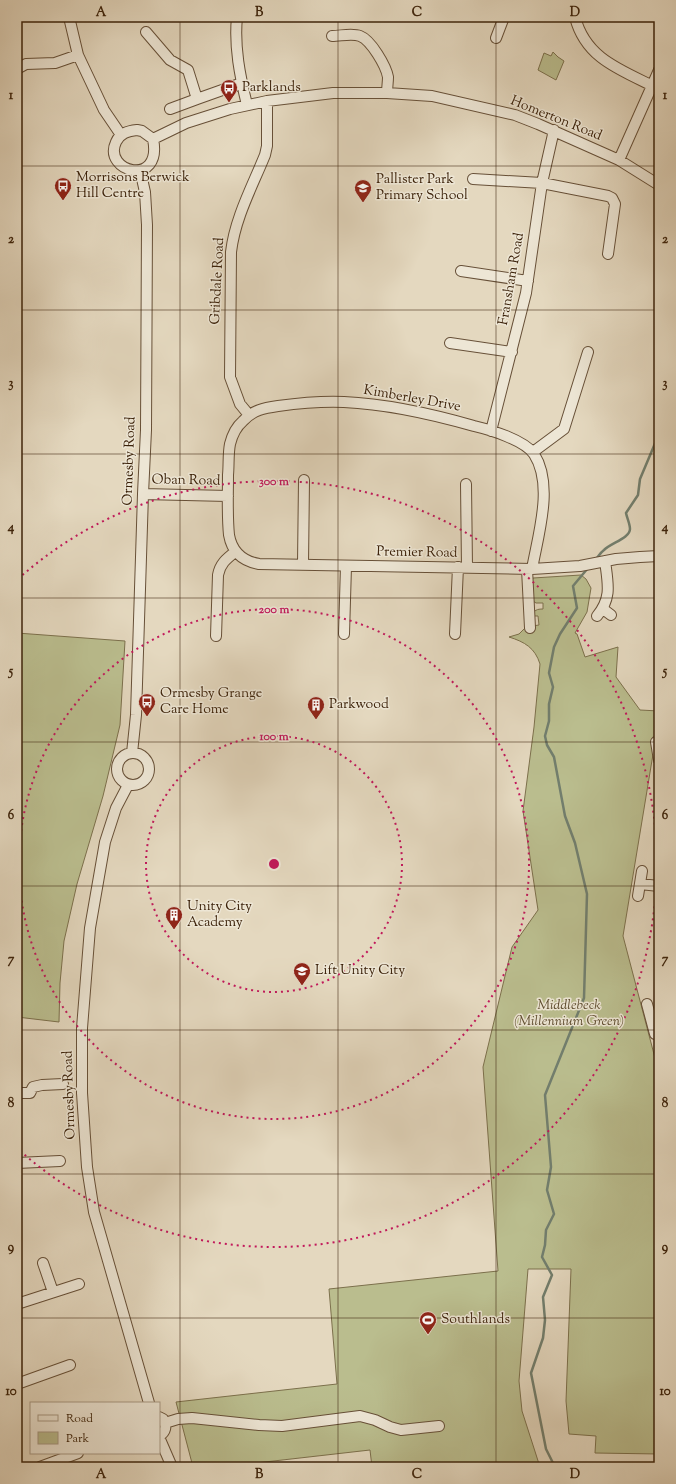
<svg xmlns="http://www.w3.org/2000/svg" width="676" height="1484" font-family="'Sorts Mill Goudy',serif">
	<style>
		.green { fill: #babd8e; stroke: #7c704c }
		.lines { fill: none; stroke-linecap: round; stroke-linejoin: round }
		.stream { stroke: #727e6d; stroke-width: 2.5 }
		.minor-casing { stroke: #675038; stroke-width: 12 }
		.minor { stroke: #ede6d5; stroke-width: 10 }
		.grid { fill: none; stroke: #3d230b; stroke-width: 1; stroke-opacity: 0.55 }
		.ring { fill: none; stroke: #c2185b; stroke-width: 2; stroke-dasharray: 2 4 }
		.labels { text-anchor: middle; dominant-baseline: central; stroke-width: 3; stroke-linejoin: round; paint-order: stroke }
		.poi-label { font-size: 14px; fill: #3d230b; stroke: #ede6d5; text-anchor: start }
		.street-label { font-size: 14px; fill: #3d230b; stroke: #ede6d5 }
		.park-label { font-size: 14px; font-style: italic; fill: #5c4a2c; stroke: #ede6d5 }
		.centre { fill: #c2185b; stroke: #ede6d5; stroke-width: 2 }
		.ring-label { font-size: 12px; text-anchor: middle; font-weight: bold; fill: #c2185b; stroke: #ede6d5; stroke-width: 3; stroke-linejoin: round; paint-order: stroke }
		.neatline { fill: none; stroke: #3d230b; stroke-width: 1.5 }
		.grid-label { font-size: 13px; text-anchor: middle; font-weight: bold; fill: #3d230b }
	</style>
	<rect width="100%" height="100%" fill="#e4d8bf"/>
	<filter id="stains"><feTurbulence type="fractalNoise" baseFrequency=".005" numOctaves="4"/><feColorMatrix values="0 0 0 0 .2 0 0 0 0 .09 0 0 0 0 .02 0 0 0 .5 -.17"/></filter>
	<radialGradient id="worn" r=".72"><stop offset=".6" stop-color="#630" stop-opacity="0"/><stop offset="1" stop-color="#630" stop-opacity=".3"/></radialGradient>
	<path class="green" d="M553,52L558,57L564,61L556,80L538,70L544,53L551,56Z
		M581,575L586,579L591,588L587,612L575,633L577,634L585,657L618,647L616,677L640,710L659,711V718L623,936L655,1058H659V1454L595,1453L596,1436L569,1434L566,1401L571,1269H528L519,1381L522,1411L540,1467H372L370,1450L221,1467H193L176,1402L337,1384L329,1289L498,1271L483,1067L512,947L538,910L523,811L534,727L540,664C535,648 525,642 509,637L519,634L526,627L539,625L538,616H532C534,610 537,609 543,609V603H536L533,601L532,581L533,578Z
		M17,633L125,641L120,725L103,796L77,884L64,941L60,983L59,1022L17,1017Z"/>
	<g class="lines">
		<path class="stream" d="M595,560C598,557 600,553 604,550C611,543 630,538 630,529C630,524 627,518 626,513L638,495L640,479L659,434
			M555,1467L546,1449L531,1373L543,1338L545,1320L543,1297L552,1275L542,1257L545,1245L546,1230L554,1214L547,1190L551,1167L545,1095L584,998L587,894L575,843L565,816L554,757L547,745L545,736L549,721V704L553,687L549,673L554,647L560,634L577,608L573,586L588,568"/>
		<g class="minor-casing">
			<path id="minor" d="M69,17L78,55L104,110L121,135
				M237,17C234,47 240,76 247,105
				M575,17C585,57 618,69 653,86
				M146,32L170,60L188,70L197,99L242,83
				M332,36C341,36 352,33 360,36C371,40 386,66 388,77C388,82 387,88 387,93
				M496,38L504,17
				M17,69L26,64L55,63L78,55
				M170,109L197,99
				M137,130L142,131L153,139C163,188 102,172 116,142C120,133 128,131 137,130Z
				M153,139L186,123L230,109L267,101L333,93H387L432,96L515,115L538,124L619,160L659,185
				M619,160L659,70
				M473,179L542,183L608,196L612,198L615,204L608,254
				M461,271L528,281
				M450,343L512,352
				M249,415L240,404L230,377L231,252C235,218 252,187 265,155L267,146V101
				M491,431L526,293L542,183L554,130
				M533,452L564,429L588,352
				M466,484L467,567
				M143,494L228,496
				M303,564L304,480
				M527,569L530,628
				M532,569C538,535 554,485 534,454C524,440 491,430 474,426C432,414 388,404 344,402C322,401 300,403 278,406C264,408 253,410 243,421C236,427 232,436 230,444C228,454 229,465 228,475C228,495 227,515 229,535C232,552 242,561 259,564L532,569L580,566L616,559L640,557L659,556
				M603,609L611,615
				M597,616C612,598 608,584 605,561
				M344,634L346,566
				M455,634L458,567
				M216,636L218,575C220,564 226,559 235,552
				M656,742L659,760
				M132,753L136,715L143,494L146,430L147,225L145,192L140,170
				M117 769a16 16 0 1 1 32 0a16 16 0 1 1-32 0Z
				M128,785L116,808L105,842L90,928L82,1028V1093L87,1167L94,1212L149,1403
				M640,884L659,886
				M638,896L642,871
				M647,1004L655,1034
				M17,1093H30L33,1087L42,1085L63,1084
				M17,1163L60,1161
				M43,1263L53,1292
				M17,1304L79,1284
				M17,1384L70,1365
				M159,1417L163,1419C167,1426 166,1432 159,1436
				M165,1423L178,1419L192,1418L259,1425L282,1426L360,1416L375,1420L390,1427L401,1430L439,1426
				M159,1437L172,1467
				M40,1467L78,1453"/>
		</g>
		<use href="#minor" class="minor"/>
	</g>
	<path class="grid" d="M180,17V1467M338,17V1467M496,17V1467M17,166H659M17,310H659M17,454H659M17,598H659M17,742H659M17,886H659M17,1030H659M17,1174H659M17,1318H659"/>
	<g class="ring">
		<circle cx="274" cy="864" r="128"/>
		<circle cx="274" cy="864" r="255"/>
		<path d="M18 579A383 383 0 1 1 18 1149"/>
	</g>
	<defs>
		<g id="bus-pin" transform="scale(0.9)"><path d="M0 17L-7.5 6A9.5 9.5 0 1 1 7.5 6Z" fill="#8f2418" stroke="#ede6d5"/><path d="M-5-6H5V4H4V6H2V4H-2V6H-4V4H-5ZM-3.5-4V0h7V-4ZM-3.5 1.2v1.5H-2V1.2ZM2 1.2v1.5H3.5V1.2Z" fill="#fff"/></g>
		<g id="school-pin" transform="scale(0.9)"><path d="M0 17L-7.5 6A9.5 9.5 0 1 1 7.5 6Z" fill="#8f2418" stroke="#ede6d5"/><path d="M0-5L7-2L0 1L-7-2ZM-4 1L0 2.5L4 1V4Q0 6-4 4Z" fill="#fff"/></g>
		<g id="building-pin" transform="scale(0.9)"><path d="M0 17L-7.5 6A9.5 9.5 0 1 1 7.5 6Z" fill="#8f2418" stroke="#ede6d5"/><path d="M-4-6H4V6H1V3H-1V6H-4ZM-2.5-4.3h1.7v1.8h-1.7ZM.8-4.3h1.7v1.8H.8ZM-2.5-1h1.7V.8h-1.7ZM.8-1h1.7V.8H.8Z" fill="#fff"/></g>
		<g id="stadium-pin" transform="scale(0.9)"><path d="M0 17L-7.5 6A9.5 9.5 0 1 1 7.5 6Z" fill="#8f2418" stroke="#ede6d5"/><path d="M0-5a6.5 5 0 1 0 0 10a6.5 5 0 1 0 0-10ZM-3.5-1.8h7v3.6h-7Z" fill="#fff"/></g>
	</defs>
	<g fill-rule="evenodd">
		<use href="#bus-pin" x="229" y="88"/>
		<use href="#bus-pin" x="63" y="186"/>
		<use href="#school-pin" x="363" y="188"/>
		<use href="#bus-pin" x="147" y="702"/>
		<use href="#building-pin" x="316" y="705"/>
		<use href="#building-pin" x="174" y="915"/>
		<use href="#school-pin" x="302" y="971"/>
		<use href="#stadium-pin" x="428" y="1320"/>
	</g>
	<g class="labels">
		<g class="poi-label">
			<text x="242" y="88">Parklands</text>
			<text x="76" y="178">Morrisons Berwick<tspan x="76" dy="16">Hill Centre</tspan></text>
			<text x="376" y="180">Pallister Park<tspan x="376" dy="16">Primary School</tspan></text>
			<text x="160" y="694">Ormesby Grange<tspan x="160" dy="16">Care Home</tspan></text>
			<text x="329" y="705">Parkwood</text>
			<text x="187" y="907">Unity City<tspan x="187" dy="16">Academy</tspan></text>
			<text x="315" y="971">Lift Unity City</text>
			<text x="441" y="1320">Southlands</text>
		</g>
		<g class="street-label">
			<text transform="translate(556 119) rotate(22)">Homerton Road</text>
			<text transform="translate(512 279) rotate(-80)">Fransham Road</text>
			<text transform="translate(218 281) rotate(-87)">Gribdale Road</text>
			<text transform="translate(412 399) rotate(10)">Kimberley Drive</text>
			<text transform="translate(130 461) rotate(-88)">Ormesby Road</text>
			<text transform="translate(186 481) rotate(1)">Oban Road</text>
			<text transform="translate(417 553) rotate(1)">Premier Road</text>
			<text transform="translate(70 1095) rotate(-92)">Ormesby Road</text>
		</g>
		<g class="park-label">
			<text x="569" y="1006">Middlebeck<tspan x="569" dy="16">(Millennium Green)</tspan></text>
		</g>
	</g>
	<circle cx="274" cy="864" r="6" class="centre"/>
	<g class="ring-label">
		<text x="274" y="485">300 m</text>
		<text x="274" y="613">200 m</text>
		<text x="274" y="740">100 m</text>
	</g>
	<rect width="676" height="1484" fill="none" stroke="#e4d8bf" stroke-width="44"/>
	<rect x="30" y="1402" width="130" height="52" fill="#ede6d5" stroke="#a79884"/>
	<rect x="38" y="1415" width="20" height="6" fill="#ede6d5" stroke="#a79884"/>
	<text x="66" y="1422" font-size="12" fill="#3d230b">Road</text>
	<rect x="38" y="1432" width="20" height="12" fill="#babd8e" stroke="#a79884"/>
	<text x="66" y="1442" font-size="12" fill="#3d230b">Park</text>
	<rect x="22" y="22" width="632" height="1440" class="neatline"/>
	<g class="grid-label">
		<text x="101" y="16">A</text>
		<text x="259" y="16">B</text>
		<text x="417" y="16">C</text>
		<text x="575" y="16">D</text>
		<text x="11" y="99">1</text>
		<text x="665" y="99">1</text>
		<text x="11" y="243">2</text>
		<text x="665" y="243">2</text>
		<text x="11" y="387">3</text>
		<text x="665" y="387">3</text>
		<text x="11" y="531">4</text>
		<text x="665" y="531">4</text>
		<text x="11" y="675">5</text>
		<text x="665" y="675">5</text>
		<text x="11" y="819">6</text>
		<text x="665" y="819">6</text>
		<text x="11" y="963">7</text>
		<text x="665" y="963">7</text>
		<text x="11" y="1107">8</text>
		<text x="665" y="1107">8</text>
		<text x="11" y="1251">9</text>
		<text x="665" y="1251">9</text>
		<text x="11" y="1395">10</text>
		<text x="665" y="1395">10</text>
		<text x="101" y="1478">A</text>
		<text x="259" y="1478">B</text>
		<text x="417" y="1478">C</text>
		<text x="575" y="1478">D</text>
	</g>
	<rect width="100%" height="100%" filter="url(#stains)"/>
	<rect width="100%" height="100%" fill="url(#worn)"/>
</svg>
